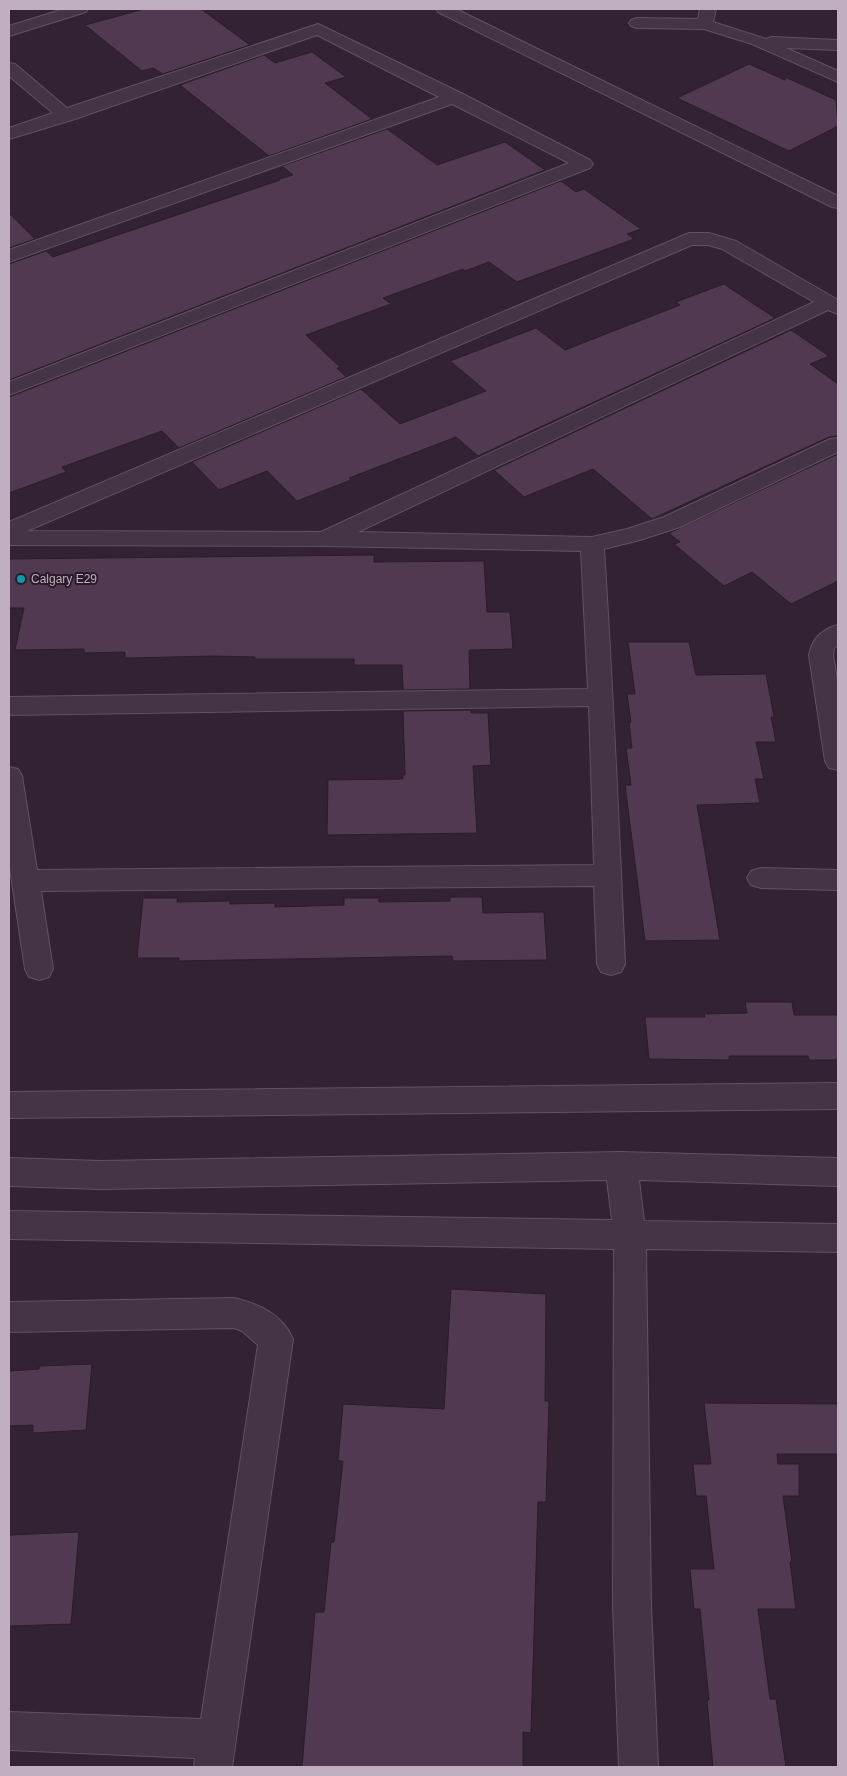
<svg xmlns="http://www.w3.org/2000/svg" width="847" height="1776" font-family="Helvetica,sans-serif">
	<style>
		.building { fill: #513a51; stroke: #2b1c2b }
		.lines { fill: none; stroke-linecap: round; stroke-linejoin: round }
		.street-casing { stroke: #625262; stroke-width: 2 }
		.street { fill: #443445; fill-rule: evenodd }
		.culture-dot { fill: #0f9aa8; stroke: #291a29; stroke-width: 2 }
		.labels { text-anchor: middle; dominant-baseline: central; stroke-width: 4; stroke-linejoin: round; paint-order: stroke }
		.poi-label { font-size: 12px; fill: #c1aec1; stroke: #291a29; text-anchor: start }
	</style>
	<rect width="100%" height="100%" fill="#332134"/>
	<path class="building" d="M144,9H201L250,45L163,74L153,68L142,71L85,25Z
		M312,52L346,77L325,83L372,119L269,156L180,85L264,55L275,63Z
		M749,64L785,80V77L836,100L838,126L789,151L677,98Z
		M387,129L437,165L505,142L545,170L9,380V264L46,251L53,257L280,180L279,179L293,175L282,166Z
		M561,181L576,192L584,189L641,229L627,234L634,239L517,282L489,262L465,271L463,269L383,298L391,304L306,335L340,367L337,368L346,377L179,448L162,431L62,467L66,472L9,493V397Z
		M9,213L35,239L9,248Z
		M724,284L775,318L478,456L456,437L349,478L351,480L297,501L267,471L219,490L192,462L361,389L400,424L486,391L450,361L536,328L565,350L680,305L676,302Z
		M791,330L829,356L810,364L838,384V436L829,437L652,519L593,469L524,497L494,470Z
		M838,454V581L791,604L752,572L724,586L674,544L680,542L669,533Z
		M374,555V562L484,561L487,612H510L513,649L469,650L470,689L403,690L402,665H354V659H255V657L215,656L125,658V652L84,653V649L15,650L24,608H9V559Z
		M628,642H689L696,675L766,674L774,717H771L776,742H756L764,779H755L760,803L697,805L720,940L645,941L625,785H631L626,748H632L629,722H631L627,694H635Z
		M471,710V713H488L491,765L473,766L477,833L327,835L328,780L403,779V775H405L403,711Z
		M450,897H482L483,913L544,912L547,960L453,961L452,956L179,961V958H137L143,898H178L177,902L230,901V904L275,903V907L344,905V898H379V902L450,901Z
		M745,1002H792L794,1015H838V1060H809L808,1056H729V1060L649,1059L645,1017H705L704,1014L747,1013Z
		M451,1289L546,1294L545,1401H549L546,1502H538L531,1733L523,1732V1767H302L315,1612H324L331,1542H334L343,1461H338L343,1404L444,1409Z
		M92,1364L86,1430L33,1433V1425L9,1426V1371L39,1369L40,1366Z
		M704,1403L838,1404V1454H777L778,1464H799V1496H783L792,1562H790L796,1609H758L770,1699H776L786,1767H713L707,1700H709L700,1609H694L690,1569H714L706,1496H696L693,1464H711Z
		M79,1532L71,1624L9,1626V1535Z"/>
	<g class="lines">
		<g class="street-casing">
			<path id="street" d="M64,9H88L86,12L9,36V26Z
				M436,9H456L838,196V208L832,207L438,12Z
				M700,9H716L713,22L766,39L772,37L838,40V50L786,48L838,71V82L752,44L704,29L637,28L631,26L629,23L631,20L637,18L698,19Z
				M318,24L461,93L590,160L593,164L590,168L9,395V382L569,163L452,104L9,262V250L439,97L317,35L72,120L9,139V128L53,113L9,76V63L15,64L67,108Z
				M689,233H709L736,241L838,300V314L828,310L358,532L592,537L627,529L664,517L830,439L838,438V452L680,527L640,540L604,549C613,687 619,826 625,964L621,972L611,975L601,972L597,964L594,886L41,891L53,969L49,977L39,980L29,977L25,969L9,862V767L18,769L22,776L37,870L594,865L589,706L9,715V697L588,689L581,551L324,546L9,545V522ZM692,245H708L722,249L814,302L321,532L27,531Z
				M838,625V645L834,648L833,655L838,685V770L829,768L825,761L809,655C812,639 822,629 838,625Z
				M761,868L838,870V890L761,888L751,885L747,878L751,871Z
				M838,1083V1109L9,1118V1092Z
				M621,1152L838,1158V1186L639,1180L644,1221L838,1224V1252L646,1249L651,1606L658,1767H619L613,1606L614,1249L9,1239V1211L612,1220L607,1180L101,1189L9,1186V1158L101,1161Z
				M234,1298C259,1304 282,1314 293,1339L232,1767H194L195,1758L9,1750V1712L201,1719L258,1345L242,1331L234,1328L9,1332V1302Z"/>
		</g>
		<use href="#street" class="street"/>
	</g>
	<circle class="culture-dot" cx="21" cy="579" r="5"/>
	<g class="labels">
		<g class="poi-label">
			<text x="31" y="579">Calgary E29</text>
		</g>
	</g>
	<rect width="847" height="1776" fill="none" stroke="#c1aec1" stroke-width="20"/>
</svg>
